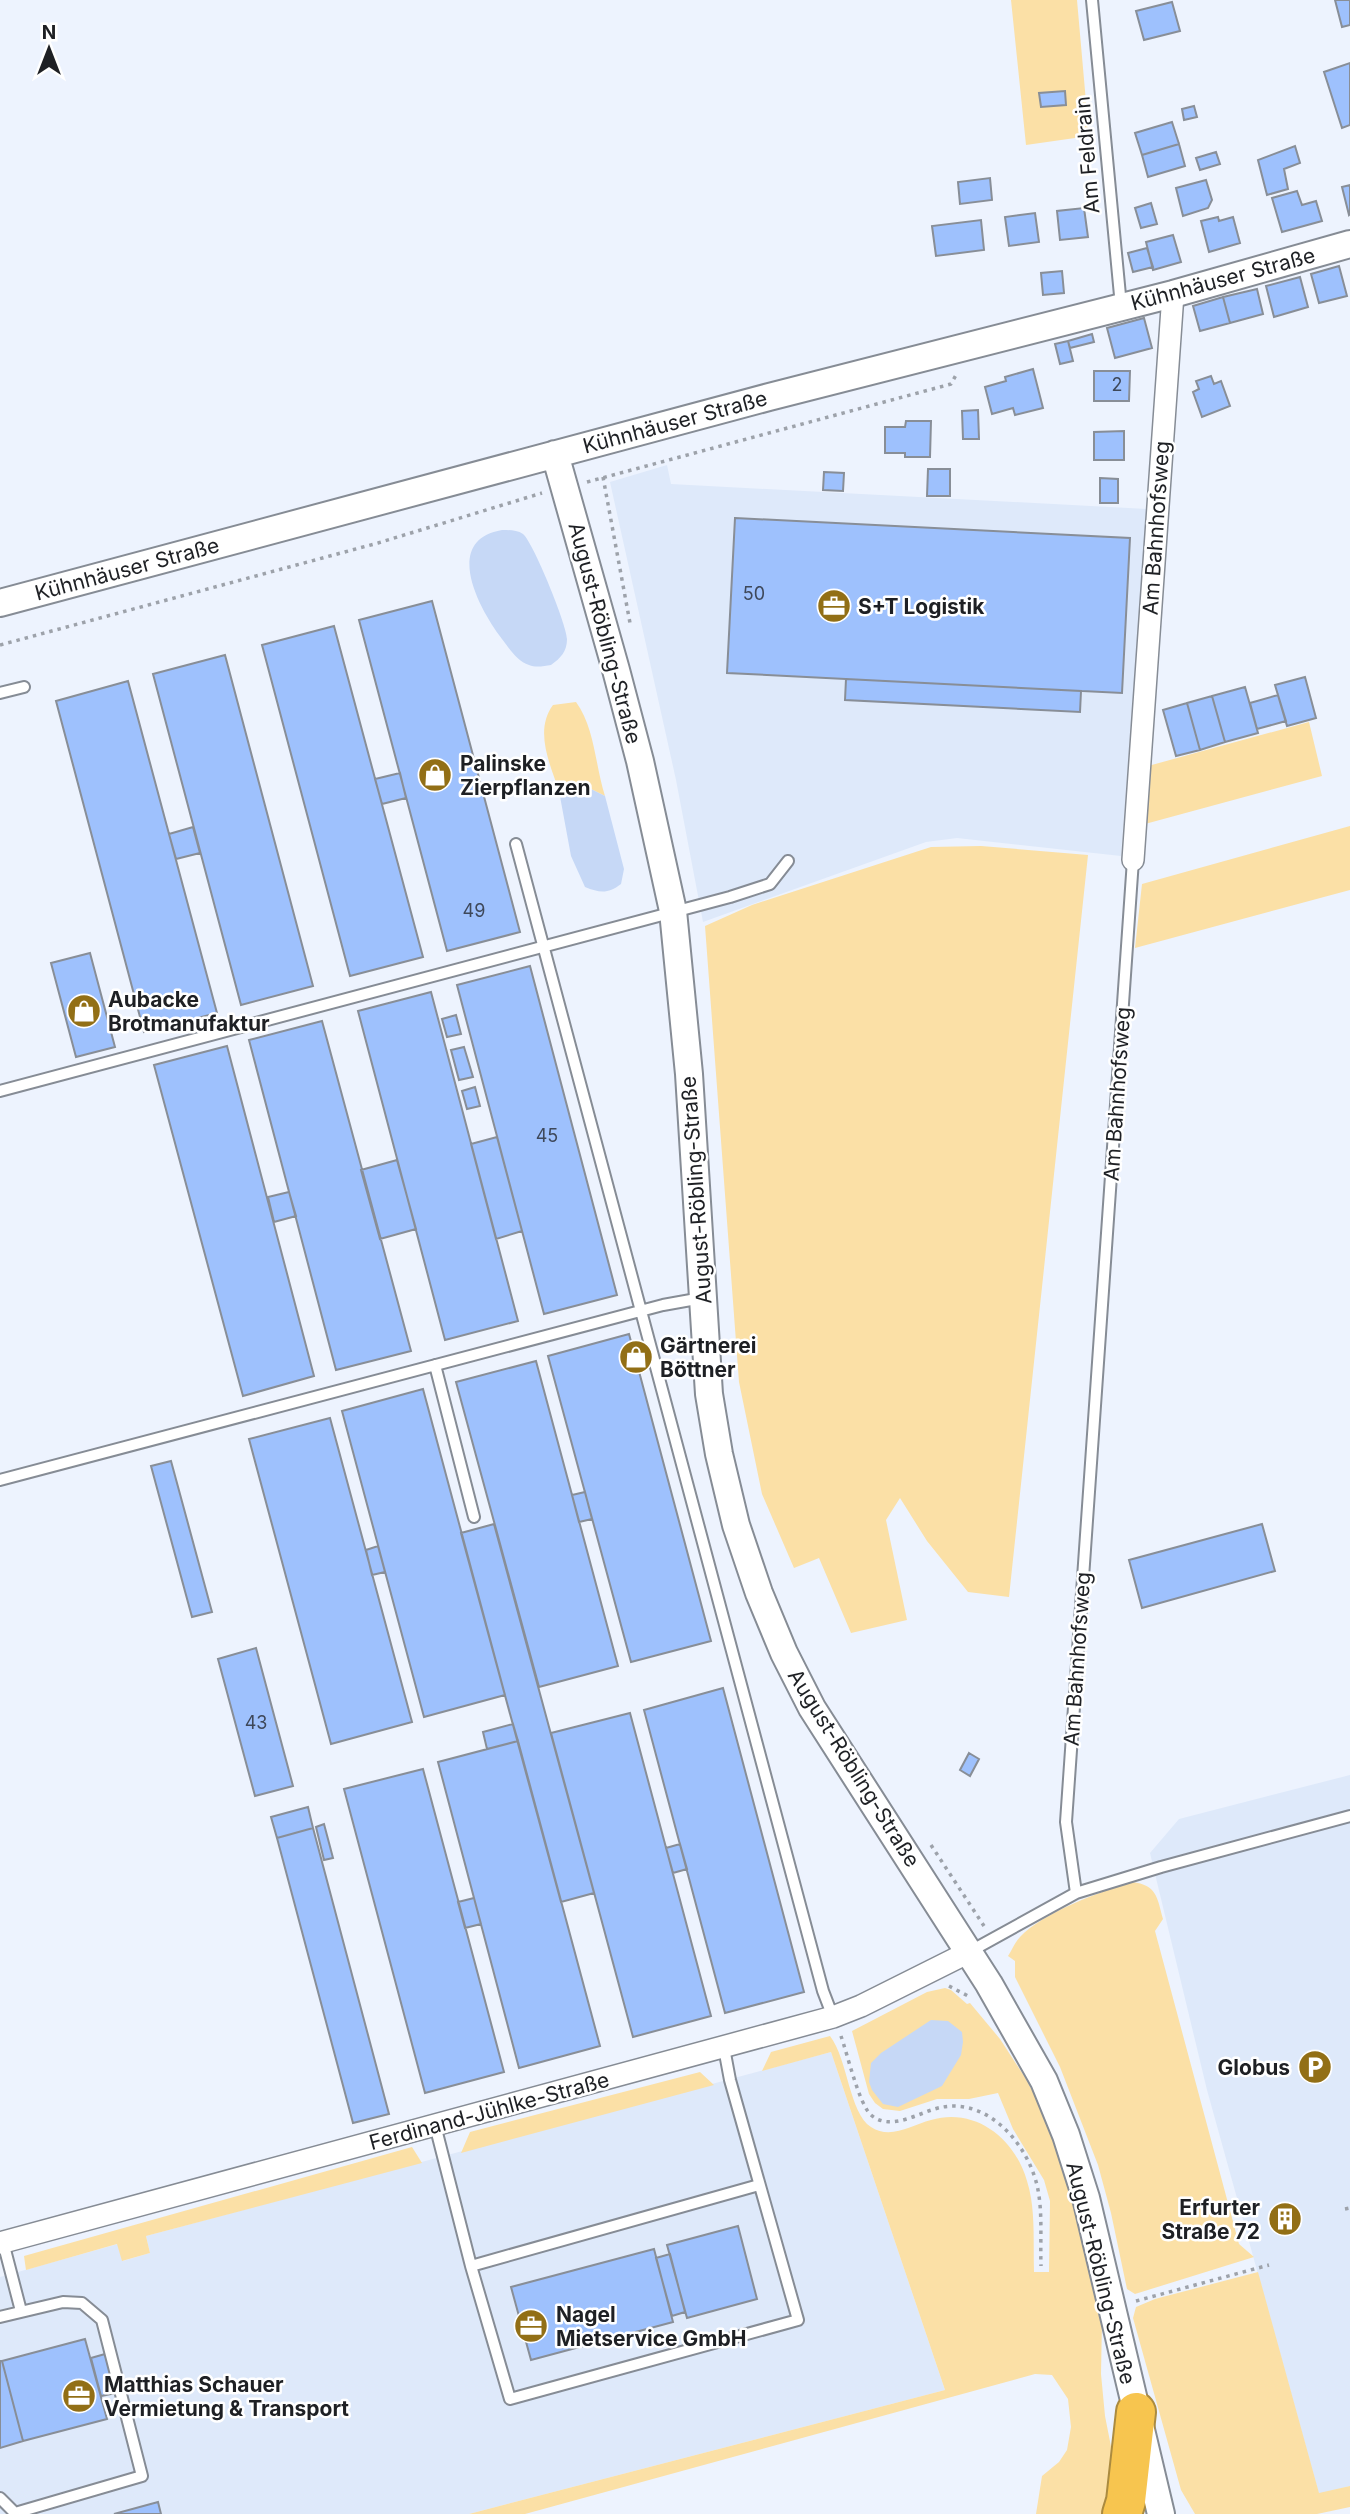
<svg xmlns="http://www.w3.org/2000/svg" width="1350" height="2514" font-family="Inter,sans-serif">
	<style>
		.built { fill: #dee9fa }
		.green { fill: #fbe0a6 }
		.water { fill: #c6d8f6 }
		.building { fill: #9ec1fd; stroke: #888e97; stroke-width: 2 }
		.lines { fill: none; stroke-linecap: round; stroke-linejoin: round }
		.service-casing { stroke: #868c95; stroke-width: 14 }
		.minor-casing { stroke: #868c95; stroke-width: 24 }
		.tertiary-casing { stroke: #868c95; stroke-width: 30 }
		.motorway-casing { stroke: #ab8b40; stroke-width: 42 }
		.path { stroke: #9da2aa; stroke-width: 3.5; stroke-dasharray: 3.5 5; stroke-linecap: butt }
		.service { stroke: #fff; stroke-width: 10 }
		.minor { stroke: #fff; stroke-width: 21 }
		.tertiary { stroke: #fff; stroke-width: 26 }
		.motorway { stroke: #f7c54f; stroke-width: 38 }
		.labels { text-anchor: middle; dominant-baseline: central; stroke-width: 5; stroke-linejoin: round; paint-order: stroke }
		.number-label { font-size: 18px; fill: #3e485a }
		.street-label { font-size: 21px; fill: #1e2024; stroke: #fff }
		.poi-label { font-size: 21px; font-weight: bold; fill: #1e2024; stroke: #fff; text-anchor: start }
	</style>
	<rect width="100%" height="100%" fill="#edf3fe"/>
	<path class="built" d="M667,465L671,484L1147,509L1121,856L957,838L926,842L703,922L676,780L610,482Z
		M1350,1775V2486L1319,2494L1207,2090L1150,1853L1179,1819Z
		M831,2052L945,2390L469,2514H0V2277L118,2244L123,2261L150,2253L146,2236Z"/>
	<path class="green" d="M1011,0H1077L1089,136L1026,145Z
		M576,702C595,728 595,765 605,796L587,787L559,791C550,764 534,731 553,705Z
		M1309,722L1322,776L1145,824L1148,766Z
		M1350,826V890L1135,948L1142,884Z
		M981,846L1088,855L1009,1597L968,1592L927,1541L900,1498L886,1520L907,1620L851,1633L819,1558L794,1568L762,1494L739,1382L705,926L752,905L931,847Z
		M1132,1882C1157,1885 1157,1897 1163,1919L1155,1931L1239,2244L1254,2257L1135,2294L1127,2289L1111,2213L1098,2165L1060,2067L1015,1977V1961L1008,1956C1012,1950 1015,1942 1020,1937C1044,1912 1099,1892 1132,1882Z
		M945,1988L951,1990L967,2004L970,2003L1000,2039L1026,2079L1046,2117L1079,2212L1102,2320L1101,2374L1105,2416L1117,2477L1112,2514H1036L1042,2476L1059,2462L1067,2450L1071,2427L1068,2399L1052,2375L1035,2374L525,2514H469L945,2390L831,2052L762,2071L771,2052L830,2036C848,2059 849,2113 871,2127C891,2140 911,2125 931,2120C976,2107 1015,2139 1027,2181C1036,2209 1033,2243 1034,2272H1049L1050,2201L1044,2180L1013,2129L998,2093L969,2099H937L900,2111L883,2109L875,2103L869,2094L852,2031L927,1992Z
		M700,2072L714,2085L461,2153L470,2132Z
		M412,2147L422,2163L146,2236L150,2253L122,2261L117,2244L26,2270L24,2256Z
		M1258,2272L1319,2493L1350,2486V2507L1317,2514H1195L1181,2490L1133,2318L1136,2307L1155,2299Z"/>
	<path class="water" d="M502,530C509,530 517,530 523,534C533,542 567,625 567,639C567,651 561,658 551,665C544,666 536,668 529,665C516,661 507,645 499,635C478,606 443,540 502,530Z
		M587,787L605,796L624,869L621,884C608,894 600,893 585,887L571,856L559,791Z
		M931,2020L948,2021L962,2032L963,2042L961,2055L942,2086L898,2107L883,2104L872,2090L869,2082L871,2063L881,2053Z"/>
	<path class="building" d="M1335,0H1350V25L1342,27Z
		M1172,2L1180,31L1144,40L1136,11Z
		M1350,63V125L1342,128L1324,72Z
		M1065,91L1066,105L1041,107L1039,93Z
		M1194,106L1197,117L1184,120L1182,109Z
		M1172,122L1179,144L1142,155L1135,133Z
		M1179,144L1185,166L1148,177L1142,155Z
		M1295,146L1300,163L1284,169L1288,189L1267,195L1258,160Z
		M1216,152L1220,164L1200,170L1196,158Z
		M990,178L992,200L960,204L958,182Z
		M1206,180L1212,200L1208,208L1183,216L1176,188Z
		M1350,185V214L1349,215L1342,187Z
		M1297,191L1302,205L1316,201L1322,221L1282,232L1272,198Z
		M1151,203L1157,224L1141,228L1135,208Z
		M1084,208L1088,237L1060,240L1057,211Z
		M1035,213L1039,242L1009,246L1005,217Z
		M1218,217L1219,221L1233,217L1240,243L1209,252L1201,221Z
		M981,220L984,250L936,256L932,226Z
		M1173,235L1181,262L1153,270L1146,242Z
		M1147,248L1153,267L1133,272L1128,253Z
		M1339,266L1347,296L1319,303L1311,274Z
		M1062,271L1064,293L1043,295L1041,273Z
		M1300,277L1308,307L1274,317L1266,286Z
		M1257,289L1263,314L1230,323L1223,297Z
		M1223,297L1230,323L1200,331L1193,306Z
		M1144,318L1152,348L1115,358L1107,328Z
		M1092,334L1094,342L1070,348L1068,341Z
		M1068,341L1073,361L1060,364L1055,344Z
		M1033,369L1043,408L1015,415L1013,408L992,414L985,387L1006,381L1005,377Z
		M1094,371H1130L1129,401H1094Z
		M1211,376L1214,384L1221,381L1230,406L1202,417L1193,392L1199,389L1196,381Z
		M978,410L979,439H963L962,411Z
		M906,421H931L930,457H905V453H885V427H905Z
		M1124,431V460H1094V432Z
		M928,469H950V496H927Z
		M824,472L844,473L843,491L823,490Z
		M1100,478L1118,479V503H1100Z
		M735,518L1130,538L1122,693L727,673Z
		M432,601L520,932L447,951L359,620Z
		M334,626L423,957L350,976L262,645Z
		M225,655L313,986L241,1005L153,674Z
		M1305,677L1316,718L1287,726L1275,685Z
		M846,679L1081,691L1080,712L845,700Z
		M128,681L217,1013L144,1032L56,701Z
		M1245,687L1258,733L1225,742L1212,696Z
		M1278,695L1286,721L1257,729L1250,703Z
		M1212,696L1225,742L1200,750L1187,703Z
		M1187,703L1200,750L1176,756L1163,710Z
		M400,773L406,798L382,804L375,779Z
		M193,827L200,853L176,859L169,834Z
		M90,953L115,1047L76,1057L51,963Z
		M530,966L617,1295L544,1314L457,985Z
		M431,992L518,1321L445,1340L358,1011Z
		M456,1015L461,1034L447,1037L442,1019Z
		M322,1021L411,1351L336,1370L249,1040Z
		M227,1046L314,1376L243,1396L154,1065Z
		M464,1047L473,1077L459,1080L451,1050Z
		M475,1087L480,1106L467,1109L462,1091Z
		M497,1137L522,1231L496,1239L471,1144Z
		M397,1160L416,1229L380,1239L361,1170Z
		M289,1192L296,1216L274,1222L268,1197Z
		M629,1334L711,1641L631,1662L548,1356Z
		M536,1361L618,1666L539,1687L456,1382Z
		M423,1389L505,1695L424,1717L342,1411Z
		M330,1418L412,1722L331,1744L249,1439Z
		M171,1461L212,1612L192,1617L151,1466Z
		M585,1492L592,1519L579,1522L572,1495Z
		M494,1524L594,1893L561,1902L461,1533Z
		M1262,1524L1275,1571L1142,1608L1129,1560Z
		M378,1546L385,1572L372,1575L366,1550Z
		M256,1648L293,1786L255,1796L218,1659Z
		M723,1688L804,1992L725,2013L644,1710Z
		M630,1713L711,2016L633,2037L551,1733Z
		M513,1724L518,1741L487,1749L483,1732Z
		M518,1741L600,2046L519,2068L438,1762Z
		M969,1753L979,1759L970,1776L960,1770Z
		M423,1769L504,2072L425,2093L344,1789Z
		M308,1807L313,1828L277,1838L271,1817Z
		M324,1824L333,1858L324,1860L316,1827Z
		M313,1828L389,2114L353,2123L277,1838Z
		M680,1844L687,1869L673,1873L666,1848Z
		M474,1898L481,1924L465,1928L458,1902Z
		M1289,2212L1292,2223L1280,2226L1278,2215Z
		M738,2226L757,2299L687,2318L667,2245Z
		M654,2249L673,2322L531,2360L511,2287Z
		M670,2254L685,2312L672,2316L656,2258Z
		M85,2339L107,2419L23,2441L2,2361Z
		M105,2354L116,2393L101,2396L91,2358Z
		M0,2361H2L23,2441L0,2448Z
		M158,2502L161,2514H114Z"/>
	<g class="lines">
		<g class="service-casing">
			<path id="service" d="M1092,0L1121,306
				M0,693L24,687
				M516,844L823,1991L833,2017
				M0,1091L730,897L770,884L788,861
				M435,1365L474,1517
				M0,1480L663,1305L702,1298
				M1076,1893L1066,1822L1133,860
				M969,1952L1076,1893L1161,1867L1350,1816
				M724,2048L730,2080L798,2320L510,2399L471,2266L759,2185
				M435,2125L471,2266
				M3,2242L21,2311
				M0,2317L63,2302L82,2303L102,2320L142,2476L15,2513L0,2498"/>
		</g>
		<g class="minor-casing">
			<path id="minor" d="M1133,860L1173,294
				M0,2243L833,2017L861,2006L969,1952"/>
		</g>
		<g class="tertiary-casing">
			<path id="tertiary" d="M555,454L616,670L640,761L673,911L689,1074L709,1394L719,1454L736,1525L759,1593L784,1653L812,1708L989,1984L1044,2081L1066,2135L1086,2198L1161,2514
				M0,603L769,397L1173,294L1350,244"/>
		</g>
		<g class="motorway-casing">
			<path id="motorway" d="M1122,2514L1126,2501L1136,2412"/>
		</g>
		<path class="path" d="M603,477L630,623
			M587,482L951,384L956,375
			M0,645L378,543L542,493
			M931,1845L984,1926
			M949,1986L968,1996
			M841,2036C847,2053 859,2104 871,2115C892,2133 922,2110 943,2107C989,2099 1027,2144 1037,2185C1043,2211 1040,2240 1041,2266
			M1345,2209L1350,2208
			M1136,2301L1269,2265"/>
		<use href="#service" class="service"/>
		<use href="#minor" class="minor"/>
		<use href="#tertiary" class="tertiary"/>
		<use href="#motorway" class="motorway"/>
	</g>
	<defs>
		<g id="office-disc" transform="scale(1.75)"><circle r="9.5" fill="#926f16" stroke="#fff"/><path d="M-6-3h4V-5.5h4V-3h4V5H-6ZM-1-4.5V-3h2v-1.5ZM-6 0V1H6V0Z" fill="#fff"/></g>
		<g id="shop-disc" transform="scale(1.75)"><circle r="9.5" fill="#926f16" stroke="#fff"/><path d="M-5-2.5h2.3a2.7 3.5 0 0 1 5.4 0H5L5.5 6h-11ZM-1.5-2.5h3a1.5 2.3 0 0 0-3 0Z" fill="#fff"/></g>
		<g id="parking-disc" transform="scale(1.75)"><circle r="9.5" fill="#926f16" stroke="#fff"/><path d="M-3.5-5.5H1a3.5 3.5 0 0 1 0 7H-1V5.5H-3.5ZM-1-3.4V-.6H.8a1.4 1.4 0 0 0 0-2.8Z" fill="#fff"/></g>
		<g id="building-disc" transform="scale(1.75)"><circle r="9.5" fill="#926f16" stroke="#fff"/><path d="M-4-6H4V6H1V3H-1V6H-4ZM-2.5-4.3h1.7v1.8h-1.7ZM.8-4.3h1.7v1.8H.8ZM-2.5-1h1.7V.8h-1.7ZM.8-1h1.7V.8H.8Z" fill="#fff"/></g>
	</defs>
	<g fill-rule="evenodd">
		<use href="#office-disc" x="834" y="606"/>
		<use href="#shop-disc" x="435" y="775"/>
		<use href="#shop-disc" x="84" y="1011"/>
		<use href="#shop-disc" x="636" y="1357"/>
		<use href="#parking-disc" x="1315" y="2067"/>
		<use href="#building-disc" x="1285" y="2219"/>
		<use href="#office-disc" x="531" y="2326"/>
		<use href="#office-disc" x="79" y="2396"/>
	</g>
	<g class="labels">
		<g class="number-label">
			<text x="1117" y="384">2</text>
			<text x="754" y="593">50</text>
			<text x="474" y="910">49</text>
			<text x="547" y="1135">45</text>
			<text x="256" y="1722">43</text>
		</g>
		<g class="street-label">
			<text transform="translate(1087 155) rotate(-95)">Am Feldrain</text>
			<text transform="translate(1223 279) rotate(-15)">Kühnhäuser Straße</text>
			<text transform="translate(675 422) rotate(-15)">Kühnhäuser Straße</text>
			<text transform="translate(1156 528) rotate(-86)">Am Bahnhofsweg</text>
			<text transform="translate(127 569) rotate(-15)">Kühnhäuser Straße</text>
			<text transform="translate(605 633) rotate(75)">August-Röbling-Straße</text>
			<text transform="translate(1117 1094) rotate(-86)">Am Bahnhofsweg</text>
			<text transform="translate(696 1190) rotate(-94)">August-Röbling-Straße</text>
			<text transform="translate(1077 1659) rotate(-86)">Am Bahnhofsweg</text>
			<text transform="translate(854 1768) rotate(58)">August-Röbling-Straße</text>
			<text transform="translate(489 2111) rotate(-15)">Ferdinand-Jühlke-Straße</text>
			<text transform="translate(1101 2273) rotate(76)">August-Röbling-Straße</text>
		</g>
		<g class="poi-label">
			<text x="858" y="606">S+T Logistik</text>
			<text x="460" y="763">Palinske<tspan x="460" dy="24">Zierpflanzen</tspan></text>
			<text x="108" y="999">Aubacke<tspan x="108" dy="24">Brotmanufaktur</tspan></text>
			<text x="660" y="1345">Gärtnerei<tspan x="660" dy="24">Böttner</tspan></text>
			<text x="1290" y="2067" text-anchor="end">Globus</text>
			<text x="1260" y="2207" text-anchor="end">Erfurter<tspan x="1260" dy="24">Straße 72</tspan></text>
			<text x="556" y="2314">Nagel<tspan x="556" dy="24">Mietservice GmbH</tspan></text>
			<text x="104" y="2384">Matthias Schauer<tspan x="104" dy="24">Vermietung &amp; Transport</tspan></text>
		</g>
	</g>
	<g transform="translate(49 49)" stroke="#ffffff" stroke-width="5" paint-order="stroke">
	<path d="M0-5L12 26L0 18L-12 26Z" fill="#1e2024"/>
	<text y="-10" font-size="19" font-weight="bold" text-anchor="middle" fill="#1e2024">N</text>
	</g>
</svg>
